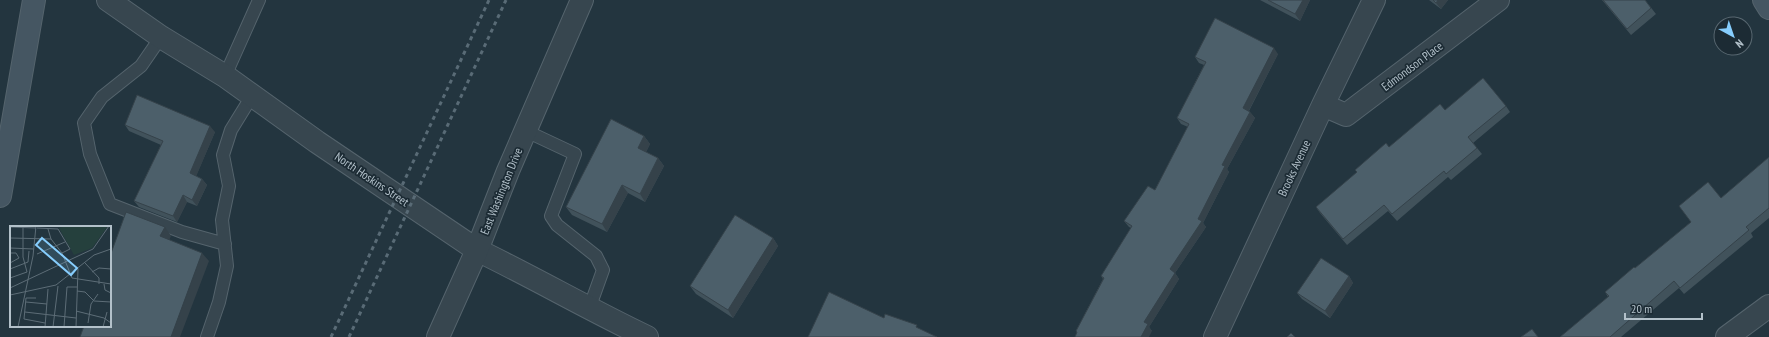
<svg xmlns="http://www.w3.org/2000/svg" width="1769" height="337" font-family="'PT Sans Narrow',sans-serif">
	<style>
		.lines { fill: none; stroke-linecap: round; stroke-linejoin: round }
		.service-casing { stroke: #55646d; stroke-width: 14 }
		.minor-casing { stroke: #55646d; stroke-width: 24 }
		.tertiary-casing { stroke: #55646d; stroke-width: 24 }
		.secondary-casing { stroke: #55646d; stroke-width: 24 }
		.service { stroke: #37464f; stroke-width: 12 }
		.minor { stroke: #37464f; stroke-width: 22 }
		.tertiary { stroke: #37464f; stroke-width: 22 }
		.secondary { stroke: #455662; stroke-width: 22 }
		.rail { stroke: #596b76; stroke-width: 3; stroke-dasharray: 4 4; stroke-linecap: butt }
		.wall { fill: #41525b }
		.shaded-wall { fill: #35424a }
		.building { fill: #4c5f6a; stroke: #35424a }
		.labels { text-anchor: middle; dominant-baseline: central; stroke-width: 3.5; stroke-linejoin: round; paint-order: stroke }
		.street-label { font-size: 12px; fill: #b3c1ca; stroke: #1c2b34 }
		.inset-road { fill: none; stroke: #5d6d77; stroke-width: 1 }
		.view { fill: #86cdfd; fill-opacity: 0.15; stroke: #86cdfd; stroke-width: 2 }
		.inset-edge { fill: none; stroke: #b3c1ca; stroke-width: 2 }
	</style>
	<rect width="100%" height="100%" fill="#23353f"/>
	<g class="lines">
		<g class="service-casing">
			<path id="service" d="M161,37L141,66L102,97L84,123L90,154L110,204L182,232L225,244
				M225,76L259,0
				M526,131L575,154L551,216L557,225L596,256L603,270L589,309
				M207,337L219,302L227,266L222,220L229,186L223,155L231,130L252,96"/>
		</g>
		<g class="minor-casing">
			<path id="minor" d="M1323,105L1346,115L1498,0
				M477,250C535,278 590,310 647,337
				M1215,337L1323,105L1374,0
				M1727,337L1769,306"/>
		</g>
		<g class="tertiary-casing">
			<path id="tertiary" d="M108,0L161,37L225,76L317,142L477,250
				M438,337L477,250L508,171L582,0"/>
		</g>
		<g class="secondary-casing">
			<path id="secondary" d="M1764,0L1769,8
				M0,196L34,0"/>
		</g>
		<use href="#service" class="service"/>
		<use href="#minor" class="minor"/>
		<use href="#tertiary" class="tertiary"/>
		<use href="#secondary" class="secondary"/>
		<path class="rail" d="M331,337L489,0
			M349,337L506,0"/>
	</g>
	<path class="wall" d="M1260,0H1310L1300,21Z
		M1429,0H1448L1441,9Z
		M1602,0H1645L1656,14L1631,35Z
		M1278,54L1249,111L1255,118L1227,169L1229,172L1203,223L1206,227L1175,273L1179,279L1149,327L1152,331L1077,332L1076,331L1103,279L1101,276L1131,228L1129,227L1124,221L1155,190L1188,127L1181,124L1177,118L1204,65L1199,63L1195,57Z
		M1506,106L1510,112L1473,143L1482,154L1451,180L1448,177L1397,221L1388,211L1347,245L1320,213L1316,207L1389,147L1445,110Z
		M125,125L215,132L196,176L202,179L207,185L197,206L187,202L177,222L139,207L134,201L161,145L129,131Z
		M644,136L650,144L646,152L658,158L664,166L645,202L628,193L607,232L572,215L566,207Z
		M1769,157V218L1751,233L1753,237L1684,294L1679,288L1621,337H1560L1608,297L1605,292L1635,268L1691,222L1679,206L1721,198Z
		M773,238L778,246L733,318L696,294L690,286Z
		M1349,276L1353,283L1330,318L1302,299L1297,293Z"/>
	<path class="shaded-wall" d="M1303,0H1310L1300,21L1295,14Z
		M1438,0H1448L1441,9L1436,3Z
		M1274,48L1278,54L1247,114L1243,108Z
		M1250,112L1255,118L1227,169L1229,172L1203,223L1206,227L1175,273L1179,279L1149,327L1152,331L1149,337H1141L1144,322L1170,269L1198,219L1222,165Z
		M210,126L215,132L195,179L190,173Z
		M644,136L650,144L644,156L638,148Z
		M658,158L664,166L645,202L640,194Z
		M202,179L207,185L197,206L192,200Z
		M622,185L628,193L607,232L602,224Z
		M183,195L187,202L177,222L173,216Z
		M165,227L171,236L167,245L160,236Z
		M773,238L778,246L733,318L728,310Z
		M202,253L209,261L180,337H171Z
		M1349,276L1353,283L1330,318L1325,311Z"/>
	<path class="building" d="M1268,0H1303L1295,14Z
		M1433,0H1438L1436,3Z
		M1603,0H1645L1651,8L1627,29Z
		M1215,18L1274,48L1243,108L1250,112L1222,165L1225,166L1198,219L1202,221L1170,269L1175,273L1144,322L1148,324L1141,337H1075L1077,332L1076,331L1104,278L1101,276L1132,226L1124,221L1148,186L1155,190L1189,124L1177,118L1206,62L1195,57Z
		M1483,78L1506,106L1468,137L1477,148L1446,174L1444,171L1392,214L1384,205L1343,239L1316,207L1357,172L1355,170L1386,143L1389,147L1440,104L1445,110Z
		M137,95L210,126L190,173L202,179L192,200L183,195L173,216L134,201L163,141L125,125Z
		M611,119L644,136L638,148L658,158L640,194L622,185L602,224L566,207Z
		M1769,157V208L1746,227L1749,230L1680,288L1674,281L1610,337H1560L1609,296L1605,292L1634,267L1635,268L1691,222L1679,206L1708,182L1721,198Z
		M126,212L165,227L160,236L202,253L171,337H80L84,326H110V256Z
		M735,215L773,238L728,310L690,286Z
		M1321,258L1349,276L1325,311L1297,293Z
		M829,292L884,318L885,314L917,325L916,327L937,337H808Z
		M1532,329L1538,337H1521Z
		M1291,333L1295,337H1287Z"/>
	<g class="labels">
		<g class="street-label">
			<text transform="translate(1412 66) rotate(-37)">Edmondson Place</text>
			<text transform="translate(1294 168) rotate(-65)">Brooks Avenue</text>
			<text transform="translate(372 179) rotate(34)">North Hoskins Street</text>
			<text transform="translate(501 191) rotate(-68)">East Washington Drive</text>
		</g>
	</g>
	<g transform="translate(10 226)">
		<rect width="101" height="101" fill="#23353f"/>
		<path d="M57,0H98L82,22L64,29L49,2Z" fill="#25403d"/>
		<path class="inset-road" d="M0,1L26,2M27,2L48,3L60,23L52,27M38,3L41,13L52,27L62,52L101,58M0,12L41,13M0,22L24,23M0,27H6L9,32L0,37M27,28L55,16M75,37L89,52V58M0,43L18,36L19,25M82,46L89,42L101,43M0,52L17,46L13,31V2M94,58L95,64L101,67M0,62L83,23L99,0M67,65L75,66L84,75L101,76M0,69L46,59L84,29L101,23M26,72H16L14,93L35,97M16,76L37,78M66,85L94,92L101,97M15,86L66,92M78,97L81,78L88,68M8,101L23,30L26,0M35,101L38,63M43,101L48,60M54,101L57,61H67M66,101L68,43M93,101L97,86"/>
		<path class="view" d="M32,12L67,42L61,49L26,19Z"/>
		<rect width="101" height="101" class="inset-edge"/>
	</g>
	<g transform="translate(1733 36) rotate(140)"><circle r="19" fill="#1c2b34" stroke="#586770"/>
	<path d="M0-3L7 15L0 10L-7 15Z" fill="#86cdfd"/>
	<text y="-6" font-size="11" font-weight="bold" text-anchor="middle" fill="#b3c1ca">N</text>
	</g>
	<path d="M1625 313v6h77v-6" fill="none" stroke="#b3c1ca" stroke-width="2"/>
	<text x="1631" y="313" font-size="12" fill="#b3c1ca" stroke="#1c2b34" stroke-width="3" paint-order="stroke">20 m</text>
</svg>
